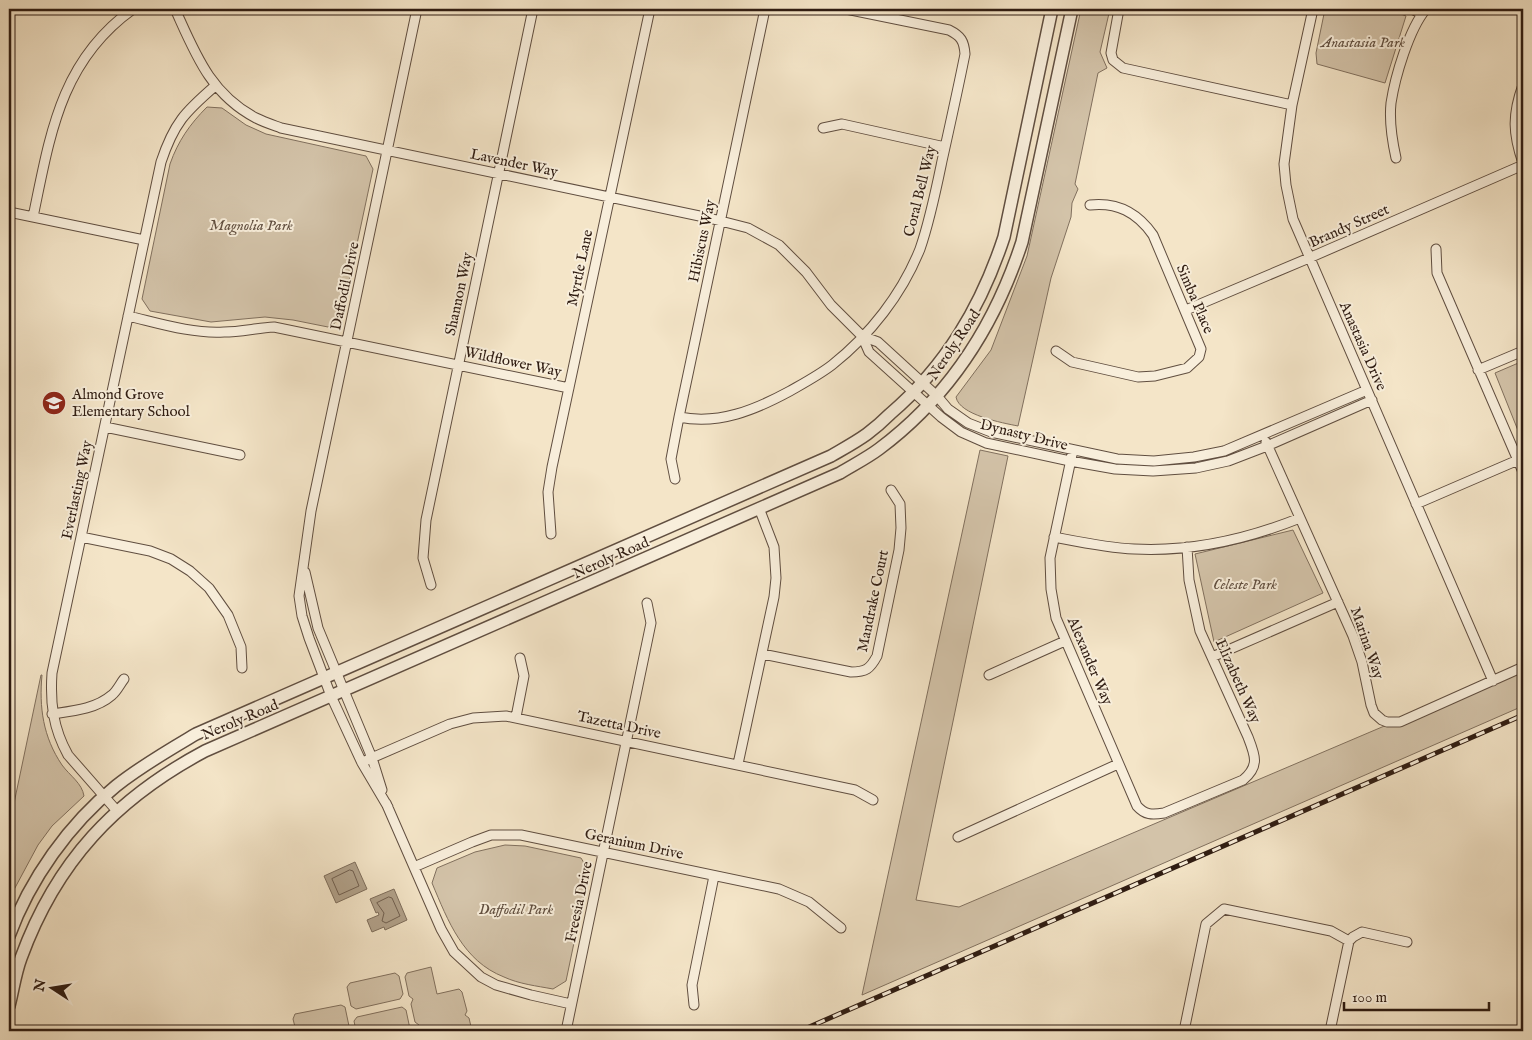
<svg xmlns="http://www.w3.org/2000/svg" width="1532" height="1040" font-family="'IM FELL English',serif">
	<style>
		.green { fill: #d3c3a9; stroke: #81705e }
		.water { fill: #b1a18a; stroke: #7d6c5a }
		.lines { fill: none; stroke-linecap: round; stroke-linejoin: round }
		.shore { stroke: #705e4e; stroke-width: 1 }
		.minor-casing { stroke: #604e40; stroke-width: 11 }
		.tertiary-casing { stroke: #604e40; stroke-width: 14 }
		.minor { stroke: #f8eedb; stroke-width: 9 }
		.tertiary { stroke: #f8eedb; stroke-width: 11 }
		.rail-casing { stroke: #2f1c12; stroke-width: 5 }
		.rail { stroke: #f8eedb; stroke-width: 3; stroke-dasharray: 9; stroke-linecap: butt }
		.labels { text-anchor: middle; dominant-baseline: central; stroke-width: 4; stroke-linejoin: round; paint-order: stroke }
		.park-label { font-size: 15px; font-style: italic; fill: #604e3f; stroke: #f8eedb }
		.street-label { font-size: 15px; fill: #2f1c12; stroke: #f8eedb }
		.poi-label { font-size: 15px; fill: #2f1c12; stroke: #f8eedb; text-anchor: start }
	</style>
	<rect width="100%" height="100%" fill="#f4e5c8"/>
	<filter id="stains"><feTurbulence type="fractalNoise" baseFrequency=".004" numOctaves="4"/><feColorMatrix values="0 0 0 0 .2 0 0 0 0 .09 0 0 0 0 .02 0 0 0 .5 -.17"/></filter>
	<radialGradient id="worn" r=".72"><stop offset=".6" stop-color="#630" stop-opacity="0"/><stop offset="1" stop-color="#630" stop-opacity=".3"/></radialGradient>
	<path class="green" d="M1081,9H1110L1100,52L1107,68L1098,73L1075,184L1078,189L1072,203L1071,217L1051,278L1018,426C1003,423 959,415 956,397L991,350L1027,256Z
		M1325,9H1388L1406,16L1385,83L1317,64L1316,53Z
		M207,107L222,108L246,125L266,134L366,156L373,169L341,319L328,327L293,320L265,317L211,322L150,311L142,299L170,164C178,141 190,124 207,107Z
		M1523,361V443L1495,373Z
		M980,450L1008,456L916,900L959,907L1523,667V706L862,995Z
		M1293,530L1323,593L1214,642L1195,554Z
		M41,675H42C39,707 43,737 62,765C70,776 82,783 84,796L52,826L38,845L9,899V827Z
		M505,845L525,846L581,858L589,871L566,981L553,989C537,986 519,984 504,977C463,961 448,921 432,883L437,868L475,852Z
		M431,967L437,994L459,989L462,992L467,1011L465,1015L469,1018L472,1031H417L419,1025L415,1022L411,1004L413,999L409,996L405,977L407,973Z
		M395,973L399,976L403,994L400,999L356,1009L351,1006L347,987L350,983Z
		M341,1005L345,1007L349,1026L346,1030L348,1031H296L293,1019L295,1014Z
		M402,1007L406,1010L410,1029L409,1031H356L354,1021L357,1017Z"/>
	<path class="water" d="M355,862L367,889L336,903L324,876Z
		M394,889L407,920L385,930L384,927L372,932L367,920L379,915L378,912L376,913L370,899Z"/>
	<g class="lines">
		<path class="shore" d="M350,870L353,871L359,886L339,895L332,879Z
			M389,897L392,898L400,916L386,923L382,921L384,913L377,903Z"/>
		<g class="minor-casing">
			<path id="minor" d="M175,9C195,53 210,94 256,118C264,122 273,125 281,128L709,218L748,228L779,245L806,272L831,305L862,336L869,352L941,417L961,432L986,443L1070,461L1115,469L1153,471L1196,468L1228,461L1267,446L1372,400
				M1119,9L1111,53L1113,60L1123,68L1292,105
				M1313,9L1292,105L1284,164L1286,185L1293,219L1493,681
				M1412,9L1422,14
				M1523,85C1512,115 1513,134 1523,163
				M823,128L842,124L945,147
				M1396,158C1392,140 1389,122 1391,103C1395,77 1409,29 1426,9
				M9,212L144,240
				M33,217C50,136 60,61 133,9
				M1436,249L1437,273L1523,472
				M1186,310L1309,258L1523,165
				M128,316C158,323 192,334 224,332C240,332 257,328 274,327L569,388
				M862,336L878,342L937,396L948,409L968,423L991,432L1117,459L1154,461L1194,457L1224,451L1367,390
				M1056,351L1072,362L1138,377L1155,376L1187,368L1199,357L1201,349L1153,235C1137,212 1117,202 1090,205
				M1478,370L1523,351
				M679,417C719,425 755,410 790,391C804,383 819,375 832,365C870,335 902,294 920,249C930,220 936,190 942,161C950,125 958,89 965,54C964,41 961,36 949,30L846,9
				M105,427L240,455
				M1266,442L1353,636L1362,662L1371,705L1374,713L1382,720L1387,722H1400L1523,667
				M1073,450L1050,558L1051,589L1056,618L1137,806C1145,815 1152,815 1164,813L1243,780C1260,766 1255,755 1248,737L1200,631L1189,580L1187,547
				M675,479L671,459L679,417L765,9
				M1416,504L1518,460
				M551,534L548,492L552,467L650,9
				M81,537L150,551L171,559L190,571L209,588L228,615L241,647L242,668
				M1054,537C1080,542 1108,548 1134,549C1191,552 1248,539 1300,518
				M305,572L318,628L372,758L382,790
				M431,585L423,558L426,520L533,9
				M762,654L851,672C866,672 870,669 877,656L899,550L901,528L900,504L891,490
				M1212,657L1338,602
				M989,675L1065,641
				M52,714C73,711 96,709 112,695C117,691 120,684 124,679
				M516,717L524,676L520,658
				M367,760L450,724L473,718L506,716L855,790L873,800
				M738,764L774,597L776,578L774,547L759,508
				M386,803L441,929L454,952L481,977L496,985L531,995L571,1004
				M388,807L362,763L331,696L309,638L302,616L299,596L311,511L417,9
				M117,811L68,755C53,728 50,703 52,673L161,162C174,123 185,112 215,86
				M958,837L1118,764
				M414,867L472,842L491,835H521L779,889L809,902L841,928
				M1349,941L1353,937L1362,932L1407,942
				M694,1005L692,985L714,876
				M566,1031L651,623L647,603
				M1184,1031L1206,924L1224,909L1331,931L1349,941L1330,1031"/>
		</g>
		<g class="tertiary-casing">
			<path id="tertiary" d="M9,936C30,879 69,824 116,786C141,766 169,750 196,734L831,456C843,449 856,442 867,434C875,428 883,421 890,414C946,366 981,307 1004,237L1052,9
				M9,1006C13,991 15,974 21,958C56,862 115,799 205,751L840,473C853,465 867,458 879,449C950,396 995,325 1022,242L1072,9"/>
		</g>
		<use href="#minor" class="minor"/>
		<use href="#tertiary" class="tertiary"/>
		<g class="rail-casing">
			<path id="rail" d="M800,1031L1523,715"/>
		</g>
		<use href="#rail" class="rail"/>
	</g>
	<defs>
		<g id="school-disc" transform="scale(1.25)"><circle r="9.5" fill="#8f2418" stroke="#f8eedb"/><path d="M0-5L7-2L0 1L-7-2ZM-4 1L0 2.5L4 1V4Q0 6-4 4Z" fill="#fff"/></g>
	</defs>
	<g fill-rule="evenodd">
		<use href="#school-disc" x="54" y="403"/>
	</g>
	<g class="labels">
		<g class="park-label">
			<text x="1363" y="42">Anastasia Park</text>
			<text x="251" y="225">Magnolia Park</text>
			<text x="1245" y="584">Celeste Park</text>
			<text x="516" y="909">Daffodil Park</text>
		</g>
		<g class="street-label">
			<text transform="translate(514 163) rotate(12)">Lavender Way</text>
			<text transform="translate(920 191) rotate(-76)">Coral Bell Way</text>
			<text transform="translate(1349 226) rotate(-24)">Brandy Street</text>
			<text transform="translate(702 241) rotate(-78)">Hibiscus Way</text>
			<text transform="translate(580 268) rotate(-78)">Myrtle Lane</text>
			<text transform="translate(345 286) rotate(-78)">Daffodil Drive</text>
			<text transform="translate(459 294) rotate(-78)">Shannon Way</text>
			<text transform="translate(1195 299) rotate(67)">Simba Place</text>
			<text transform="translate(954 345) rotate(-56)">Neroly Road</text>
			<text transform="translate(1363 346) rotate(66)">Anastasia Drive</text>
			<text transform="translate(513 362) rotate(12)">Wildflower Way</text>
			<text transform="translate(1024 435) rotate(14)">Dynasty Drive</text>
			<text transform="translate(77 490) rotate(-78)">Everlasting Way</text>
			<text transform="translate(611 558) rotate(-24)">Neroly Road</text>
			<text transform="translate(873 601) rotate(-78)">Mandrake Court</text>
			<text transform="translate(1367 643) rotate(71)">Marina Way</text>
			<text transform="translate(1090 661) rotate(67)">Alexander Way</text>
			<text transform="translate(1238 681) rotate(66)">Elizabeth Way</text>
			<text transform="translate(240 720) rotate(-23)">Neroly Road</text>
			<text transform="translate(619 725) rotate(12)">Tazetta Drive</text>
			<text transform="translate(634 844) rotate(12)">Geranium Drive</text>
			<text transform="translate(579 902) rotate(-78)">Freesia Drive</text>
		</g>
		<g class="poi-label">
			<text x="72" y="394">Almond Grove<tspan x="72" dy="17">Elementary School</tspan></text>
		</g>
	</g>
	<rect width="1532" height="1040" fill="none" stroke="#f4e5c8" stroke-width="30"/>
	<rect x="10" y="10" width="1512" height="1020" fill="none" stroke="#2f1c12" stroke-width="2.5"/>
	<rect x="15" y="15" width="1502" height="1010" fill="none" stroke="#2f1c12"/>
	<g transform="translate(52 988) rotate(282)" stroke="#f8eedb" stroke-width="4" paint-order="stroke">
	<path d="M0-4L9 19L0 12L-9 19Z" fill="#2f1c12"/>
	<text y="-8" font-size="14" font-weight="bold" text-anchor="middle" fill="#2f1c12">N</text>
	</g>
	<path d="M1344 1002v8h145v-8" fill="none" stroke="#2f1c12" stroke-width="2.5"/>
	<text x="1352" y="1002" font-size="15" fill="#2f1c12" stroke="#f8eedb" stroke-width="4" paint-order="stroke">100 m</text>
	<rect width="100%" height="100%" filter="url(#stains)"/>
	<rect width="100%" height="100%" fill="url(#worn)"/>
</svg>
